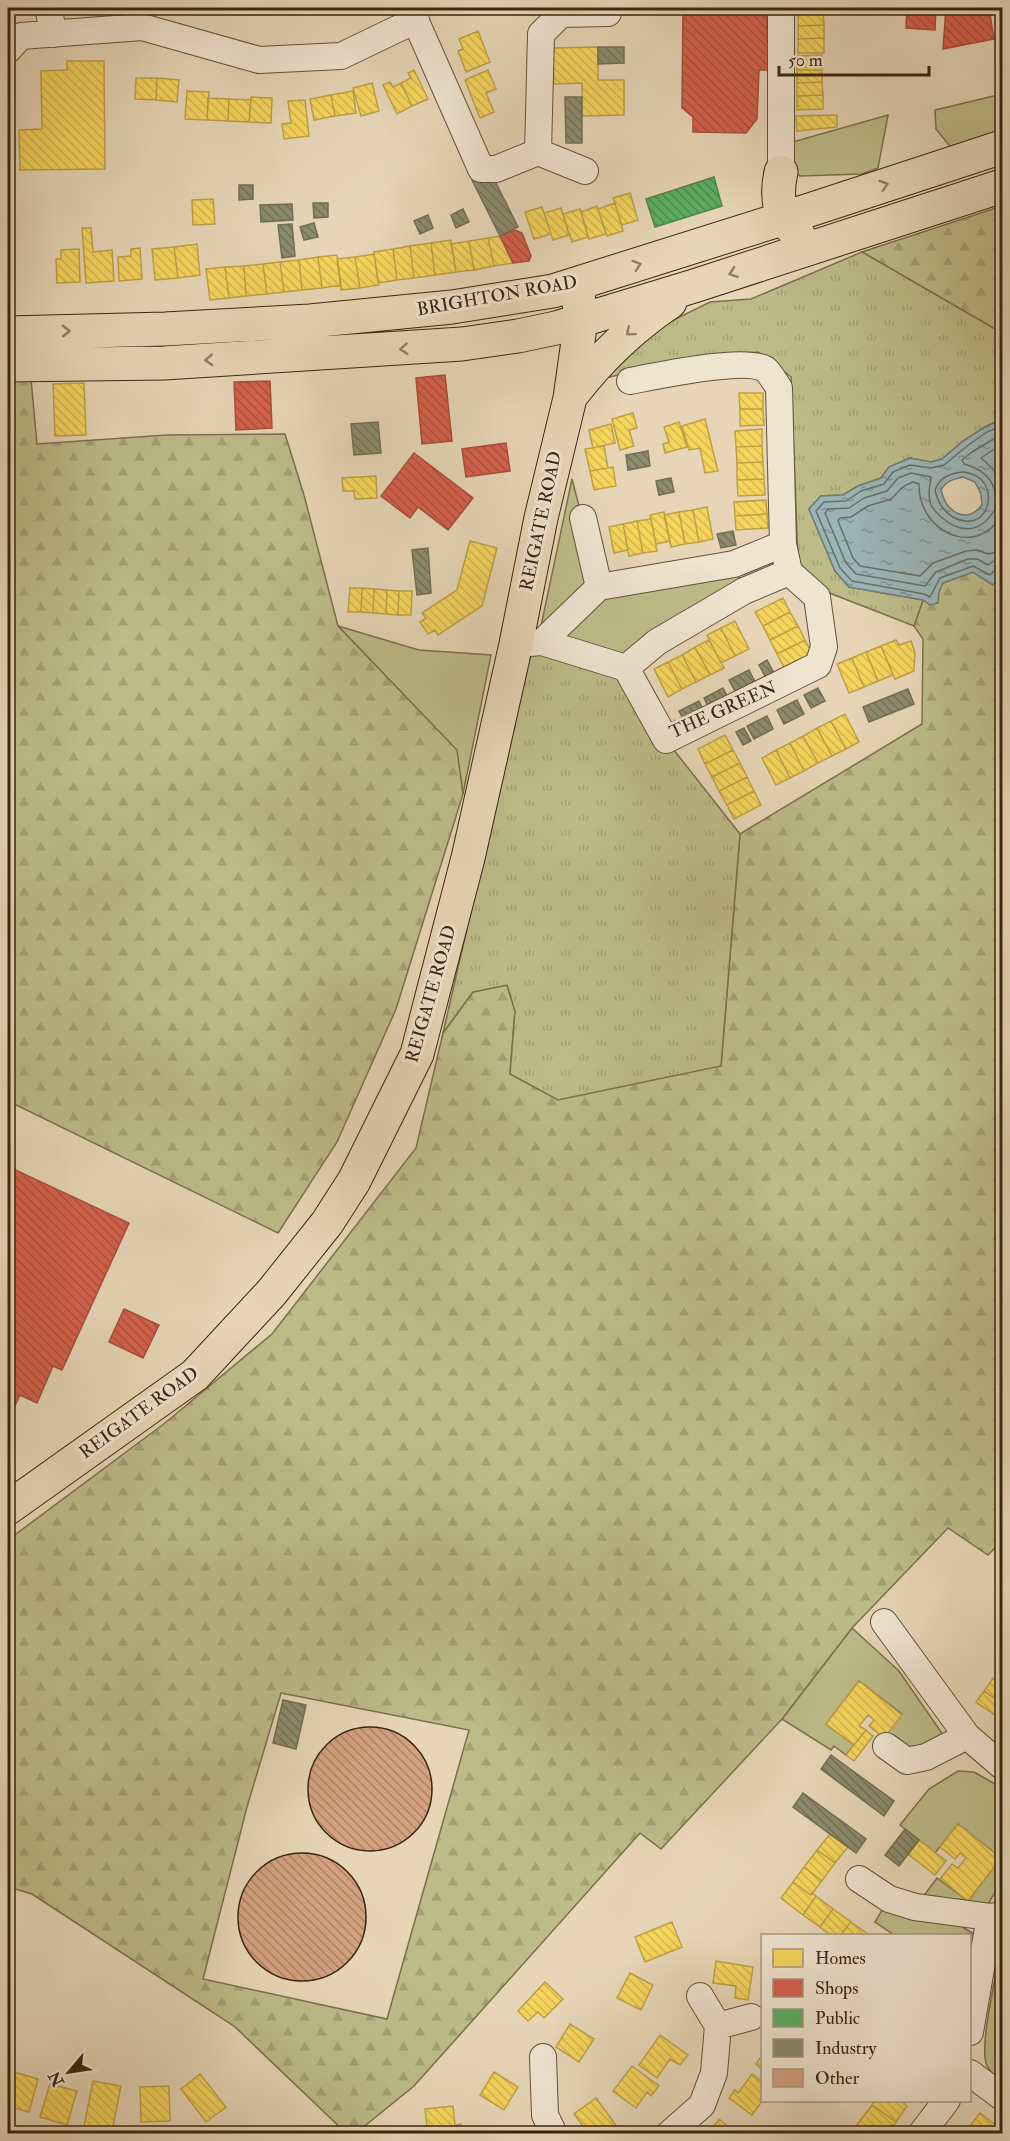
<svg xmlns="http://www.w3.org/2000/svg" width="1010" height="2141" font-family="'IM FELL Double Pica',serif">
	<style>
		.grass { fill: #bdbc89; stroke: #7c704c; stroke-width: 1.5 }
		.forest { fill: url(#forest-firs); stroke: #7c704c; stroke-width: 1.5; fill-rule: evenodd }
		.park { fill: url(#park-tufts); stroke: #7c704c; stroke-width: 1.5 }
		.water { fill: url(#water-ripples); stroke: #747c75; stroke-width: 1.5; fill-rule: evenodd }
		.homes { fill: url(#homes-back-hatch); stroke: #bea045; stroke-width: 1.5 }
		.shops { fill: url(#shops-back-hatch); stroke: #a74e3b; stroke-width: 1.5 }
		.public { fill: url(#public-back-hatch); stroke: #508549; stroke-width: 1.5 }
		.industry { fill: url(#industry-back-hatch); stroke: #736d52; stroke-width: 1.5 }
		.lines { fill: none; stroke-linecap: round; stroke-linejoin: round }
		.shore { stroke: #6a6e64; stroke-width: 1.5 }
		.building { fill: url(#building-back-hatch); stroke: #3a2510; stroke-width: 1.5 }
		.minor-casing { stroke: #65513a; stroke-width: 28 }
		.highway-casing { stroke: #3a2510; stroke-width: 35 }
		.minor { stroke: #efe4d0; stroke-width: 26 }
		.highway { stroke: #e6d6b7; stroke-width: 33 }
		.oneway { stroke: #907e64 }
		.labels { text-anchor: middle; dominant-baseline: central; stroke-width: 6; stroke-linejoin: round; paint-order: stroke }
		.street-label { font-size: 18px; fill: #3a2510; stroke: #efe4d0 }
	</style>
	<defs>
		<pattern id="forest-firs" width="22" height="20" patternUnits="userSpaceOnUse" patternTransform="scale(1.5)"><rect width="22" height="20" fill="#bdbc89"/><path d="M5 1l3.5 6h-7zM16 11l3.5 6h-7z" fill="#a3a175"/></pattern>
		<pattern id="park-tufts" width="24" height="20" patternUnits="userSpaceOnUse" patternTransform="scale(1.5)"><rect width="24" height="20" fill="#bdbc89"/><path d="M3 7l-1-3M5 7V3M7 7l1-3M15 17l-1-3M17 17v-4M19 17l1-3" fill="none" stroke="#a3a175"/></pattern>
		<pattern id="water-ripples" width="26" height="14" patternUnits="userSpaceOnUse" patternTransform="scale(1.5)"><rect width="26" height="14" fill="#9bb6b9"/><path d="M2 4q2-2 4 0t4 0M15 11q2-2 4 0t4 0" fill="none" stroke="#7f9495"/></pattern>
		<pattern id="homes-back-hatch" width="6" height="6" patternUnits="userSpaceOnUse" patternTransform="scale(1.5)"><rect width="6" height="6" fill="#f6d55c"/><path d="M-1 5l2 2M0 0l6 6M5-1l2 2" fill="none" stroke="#d4b74f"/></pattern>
		<pattern id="shops-back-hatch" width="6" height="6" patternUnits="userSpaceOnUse" patternTransform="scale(1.5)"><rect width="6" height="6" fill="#d6604d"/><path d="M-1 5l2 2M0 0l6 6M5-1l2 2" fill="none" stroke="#af4f3f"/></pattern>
		<pattern id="public-back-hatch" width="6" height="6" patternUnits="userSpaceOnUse" patternTransform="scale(1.5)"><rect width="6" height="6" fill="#5aae61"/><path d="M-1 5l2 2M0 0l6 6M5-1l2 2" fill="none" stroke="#4b8d4f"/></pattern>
		<pattern id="industry-back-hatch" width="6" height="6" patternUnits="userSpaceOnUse" patternTransform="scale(1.5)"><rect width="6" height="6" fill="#8c8c6e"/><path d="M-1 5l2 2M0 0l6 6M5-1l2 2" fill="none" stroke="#737259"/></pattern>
		<pattern id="building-back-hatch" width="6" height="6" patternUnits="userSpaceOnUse" patternTransform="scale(1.5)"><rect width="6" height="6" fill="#d3a17e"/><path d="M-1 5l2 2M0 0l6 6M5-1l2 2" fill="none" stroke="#ac8366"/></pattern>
	</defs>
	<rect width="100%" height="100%" fill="#e6d6b7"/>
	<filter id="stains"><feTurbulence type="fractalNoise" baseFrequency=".00333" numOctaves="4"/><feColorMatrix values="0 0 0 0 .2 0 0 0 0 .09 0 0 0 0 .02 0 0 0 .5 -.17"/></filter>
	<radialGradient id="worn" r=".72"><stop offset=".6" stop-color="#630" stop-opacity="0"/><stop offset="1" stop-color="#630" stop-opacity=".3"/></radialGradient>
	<path class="grass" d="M1002,94V139L956,154L936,129L935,110Z
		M888,115L878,168L862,174L800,176L792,168L789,143Z
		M572,479L600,587L734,564L744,591L626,668L541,626Z
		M338,626L419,650L491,655L463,794L456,751Z
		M852,1628L899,1671L950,1745L926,1757L884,1738L902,1714L859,1681L826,1724L854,1745L846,1755L834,1746L831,1750L782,1719Z
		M958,1771L974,1772L1002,1788V1880L987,1906L923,1897L937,1878L968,1901L1001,1858L958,1824L935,1853L900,1825L929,1789Z
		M884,1907L954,1922L974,1934L970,1979V1936L894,1935L875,1922Z
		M1002,1943V2083C996,2079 991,2073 987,2066C978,2047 998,1968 1002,1943Z"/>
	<path class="forest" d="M1002,206V333L862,252Z
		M8,379H31L37,444L167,435L285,434L304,495L338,626L457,750L463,794L396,1009L337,1142L278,1233L8,1101Z
		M1002,569V1541L988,1555L948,1528L852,1628L782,1719L661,1849L640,1833L414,2086L356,2133H346L234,2026L32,1894L8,1887V1540L165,1423L272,1334L416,1148L443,1033L473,992L507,985L515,1011L510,1073L721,1066L740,834L922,724L923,639L914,626L923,600L939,592L943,583L973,572L993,585ZM281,1693L469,1730L387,2019L203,1979L247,1807Z"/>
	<path class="park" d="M862,252L1002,333V419L985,427L963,441L942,459L931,462L910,458L889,467L881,478L858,486L843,495L821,496L809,509L835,571L849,587L923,600L914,626L827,592L798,562L791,377L758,352L652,367L601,379L635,339L710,302L751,299Z
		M542,642L626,668L666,740L740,834L721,1066L558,1100L510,1074L515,1011L507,985L473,992L443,1033L530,655Z"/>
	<path class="water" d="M1002,419V569L993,585L973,572L943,583L939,592L938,603L930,605L923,600L849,587L835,571L809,509L821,496L843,495L858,486L881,478L889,467L910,458L931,462L942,459L963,441L985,427ZM963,477L975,482L981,494L982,505C966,525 946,512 941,490C946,481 953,479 963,477Z"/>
	<path class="homes" d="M235,8H257V15H235Z
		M262,8H283V14H262Z
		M296,8H312V13H296Z
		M312,8H329V12L312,13Z
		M464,8H479L467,13Z
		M798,8H823V13H798Z
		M798,13H823L824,25L798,26Z
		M824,25V38L798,39V26Z
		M478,31L490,62L466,72L458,51L463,49L459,39Z
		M824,38V53H798V39Z
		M598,47V80H624V115L582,116V83L554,84L553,48Z
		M822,55V70H797V56Z
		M67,61H104L105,169L20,170L19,130L42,129L41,71L67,70Z
		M414,70L428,99L412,106L401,83L411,78L408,73Z
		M488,70L496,89L486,93L494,112L480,118L465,80Z
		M797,70H822V82L797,83Z
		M136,78H157L156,100L135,99Z
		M157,78L179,80L177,102L156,100Z
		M390,82L393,87L401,83L412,106L397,114L383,85Z
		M822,82L823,95L797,96V83Z
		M372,83L379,111L361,116L353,88Z
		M187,91L209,92L207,120L185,119Z
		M353,91L356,113L335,116L331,95Z
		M331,95L335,116L314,120L310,99Z
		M823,95V109L797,110V96Z
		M251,97L272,98L271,123L249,122Z
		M208,98L229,99L228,121L207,120Z
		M229,99L251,100L249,122L228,121Z
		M305,100L309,136L284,139L282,124L291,123L288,101Z
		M837,115V127L797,131L796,116Z
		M630,193L638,220L622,225L613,198Z
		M213,199L215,224L193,225L192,200Z
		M615,203L623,231L607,236L598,209Z
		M597,206L606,234L589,239L581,212Z
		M542,207L551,234L534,239L525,212Z
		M561,208L569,235L553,240L544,213Z
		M580,209L588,237L572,242L563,214Z
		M82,228H91L93,252L112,250L114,281L86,283Z
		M500,236L513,263L494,266L488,238Z
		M488,238L494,266L474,270L469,241Z
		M451,240L456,272L435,275L431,243Z
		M469,241L474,270L456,272L451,244Z
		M431,243L435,275L414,278L410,246Z
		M197,244L200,275L178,278L174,247Z
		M410,246L414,278L397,280L393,249Z
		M174,247L178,278L155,280L152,249Z
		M140,248L142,279L119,281L118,257L131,256V249Z
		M79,249L80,282L57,283L56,259H61V250Z
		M393,249L397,280L378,283L374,252Z
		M374,254L379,285L360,288L355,257Z
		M337,255L341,285L322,288L318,257Z
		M318,257L322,288L302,290L299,260Z
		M355,257L360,288L341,290L337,259Z
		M299,260L302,290L284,292L280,262Z
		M280,262L284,292L267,294L263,264Z
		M263,264L267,294L246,296L244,266Z
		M244,266L246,296L229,298L225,267Z
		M225,267L229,298L210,300L206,269Z
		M84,383L86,435L55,436L53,384Z
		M739,393H763V409H740Z
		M740,409H763L764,425L740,426Z
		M633,413L637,428L629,430L634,446L620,450L612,419Z
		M705,419L718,471L705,473L700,448L689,450L682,426Z
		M679,422L687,447L665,453L663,444L669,442L664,427Z
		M611,424L615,443L593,448L589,430Z
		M762,429V446L736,447L735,431Z
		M604,446L608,468L590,471L585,449Z
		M762,446L763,462L737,463L736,447Z
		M763,462L764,479L737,480V463Z
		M613,467L616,486L594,490L590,471Z
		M376,476L377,498L355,499L354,491H343L342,478Z
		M764,479L765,495L738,496L737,480Z
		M766,500L767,514L735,516L734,502Z
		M707,507L713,539L699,542L693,510Z
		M693,510L699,542L685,544L679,512Z
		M664,512L670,541L656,544L650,515Z
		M679,512L685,544L671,547L664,515Z
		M767,514L768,528L736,530L735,516Z
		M651,519L657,551L643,553L637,521Z
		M637,521L643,553L629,556L623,524Z
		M623,524L628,550L614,553L609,527Z
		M470,541L497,548L482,606L438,635L435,630L428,634L420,622L426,618L422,613L457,590Z
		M350,588H362L361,612H348Z
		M362,588L374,589L373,613L361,612Z
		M374,589L387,590L386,614L373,613Z
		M387,590L399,591L398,615L386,614Z
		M399,591H412L411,615H398Z
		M783,598L790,612L763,626L755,612Z
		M790,612L798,626L770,640L763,626Z
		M735,621L749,649L735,656L721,628Z
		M798,626L805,640L777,654L770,640Z
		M721,628L735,656L721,663L707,635Z
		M709,640L724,668L710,675L695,647Z
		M805,640L812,653L784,667L777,654Z
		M896,640L899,645L911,641L915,652L914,671L895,679L881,646Z
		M881,646L893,675L878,681L866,652Z
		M695,647L710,675L696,682L682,655Z
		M866,652L878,681L864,687L852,658Z
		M682,655L696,682L682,689L668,662Z
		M852,658L864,687L849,693L837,664Z
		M668,662L682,689L668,697L654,669Z
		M845,714L859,742L846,749L831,721Z
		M831,721L846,749L832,756L817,728Z
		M817,728L832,756L818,763L803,736Z
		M725,735L733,750L705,764L698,749Z
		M803,736L818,763L804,771L790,743Z
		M790,743L804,771L790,778L776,750Z
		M733,750L740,763L712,777L705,764Z
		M776,750L790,778L776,785L762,758Z
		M740,763L747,777L719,791L712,777Z
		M747,777L754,791L727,805L719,791Z
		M754,791L761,805L734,819L727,805Z
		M1002,1597V1612L995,1603Z
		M1002,1651V1663L997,1659Z
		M993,1678L1002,1685V1703L984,1691Z
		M859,1681L902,1715L884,1738L869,1726L874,1720L868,1715L859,1726L866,1730L854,1745L826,1724Z
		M984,1691L1002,1703V1720L976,1702Z
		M866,1730L873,1736L854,1761L846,1755Z
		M958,1824L1001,1858L968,1901L940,1879L952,1864L958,1868L966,1858L960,1853L955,1859L940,1847Z
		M830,1834L848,1847L835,1863L817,1850Z
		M919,1840L946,1861L935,1875L908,1854Z
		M817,1850L835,1863L822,1881L804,1867Z
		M804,1867L822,1881L811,1895L793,1882Z
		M793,1882L811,1895L812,1893L816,1896L803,1915L781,1898Z
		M816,1896L833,1909L820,1927L803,1915Z
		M833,1909L851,1922L840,1936H832L820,1927Z
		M672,1922L682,1947L645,1962L635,1937Z
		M851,1922L868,1934L867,1936H840Z
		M716,1961L753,1967L748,2000L735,1998L736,1986L713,1983Z
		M630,1973L653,1985L641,2010L617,1998Z
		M545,1982L563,1999L544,2018L538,2012L528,2021L518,2011Z
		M570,2024L594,2039L579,2062L556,2047Z
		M660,2035L688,2055L680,2065L670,2059L657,2078L639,2065Z
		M762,2055V2069L756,2064Z
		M632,2066L659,2086L651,2096L647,2092L636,2108L613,2091Z
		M11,2071L38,2079L29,2112L8,2106V2082Z
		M494,2072L518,2087L504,2110L480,2095Z
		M200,2074L226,2107L206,2122L181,2089Z
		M752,2074L762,2082L763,2100L752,2115L729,2098L735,2090L738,2093Z
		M93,2081L121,2086L112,2131L84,2126Z
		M50,2084L77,2091L67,2125L40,2117Z
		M169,2086L170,2121L141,2122L140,2087Z
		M596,2098L618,2128L611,2134H603L600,2129L594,2134H589L574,2114Z
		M875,2100H906L904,2104L907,2106L896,2122L872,2105Z
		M872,2105L896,2122L887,2134L875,2132L874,2134H857L853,2130Z
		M453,2106L455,2125L461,2124L462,2134H428L425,2109Z
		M980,2113L1002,2130V2134H968L969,2132L967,2130Z
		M719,2119L738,2134H708Z"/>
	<path class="shops" d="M683,8H766L769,70H759L757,119L746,133L693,132V117L682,108Z
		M907,8H936L935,30L906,28Z
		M946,8H989L994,39L943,49Z
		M515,230L522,233L531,256L529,261L513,263L500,236Z
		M445,375L452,441L422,444L416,378Z
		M270,381L272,428L236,430L234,382Z
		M506,443L510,471L466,477L462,449Z
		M414,453L473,498L448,530L418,507L410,518L381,496Z
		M8,1159L14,1162L11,1168L129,1223L62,1370L53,1366L37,1403L20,1395L12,1412L8,1410Z
		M124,1309L159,1325L143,1358L109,1342Z"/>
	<path class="public" d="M714,177L722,206L655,227L646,199Z"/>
	<path class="industry" d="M598,47H624V63L598,64Z
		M565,97H582V143H566Z
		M493,177L518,227L500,236L472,180Z
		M239,185H253V199L239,200Z
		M313,203H328V217L314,218Z
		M292,204L293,220L261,222L260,205Z
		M463,209L469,222L456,228L451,215Z
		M428,215L433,228L420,234L414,221Z
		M314,223L318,237L304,240L300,227Z
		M292,224L295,256L282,258L278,225Z
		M378,422L381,453L354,455L351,424Z
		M648,451L650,466L628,470L626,455Z
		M671,478L674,492L659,495L656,481Z
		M733,531L736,545L721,548L717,534Z
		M428,548L431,593L417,595L412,550Z
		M767,660L774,673L766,678L759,665Z
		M749,670L756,684L736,693L729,680Z
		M723,688L730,701L711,712L704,698Z
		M818,688L825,701L811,708L804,695Z
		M908,689L914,704L869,722L863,707Z
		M797,700L804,714L784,724L777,710Z
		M699,701L705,714L686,724L679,711Z
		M767,716L773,729L754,739L747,726Z
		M744,728L751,741L743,745L736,732Z
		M283,1700L306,1705L296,1749L273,1743Z
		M831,1755L894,1801L884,1816L821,1769Z
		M803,1793L866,1839L856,1853L793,1807Z
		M905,1829L919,1840L899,1866L885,1855Z"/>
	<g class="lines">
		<path class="shore" d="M1002,426L987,432L967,446L944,465L931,468L910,465L893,472L884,484L861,491L846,501L824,502L816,511L840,568L852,581L924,594L930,597L940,578L973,566L990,575L997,568L1002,567
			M1002,434L972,452L962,460L964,464C987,470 999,485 995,509C981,534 959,534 940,516C936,512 933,509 931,505C927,494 930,487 931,477L911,473L898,478L887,491L864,498L849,508L828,509L825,513L846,563L856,574L925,586L936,572L968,559H977L988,565L995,560H1002
			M1002,444L981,458L993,469L1002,487
			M964,472C968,473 974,474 978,477C999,491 987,535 953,517C942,510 938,502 935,490C940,477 950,473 964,472Z
			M1002,515C975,560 918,531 919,484L913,482L904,486L891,499L868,506L851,517L840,518L838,521L853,558L860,566L920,576L933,563L966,551L977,550L988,554L1002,551"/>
	</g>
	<path class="building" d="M308 1789a62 62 0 1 1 124 0a62 62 0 1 1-124 0Z
		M238 1917a64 64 0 1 1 128 0a64 64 0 1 1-128 0Z"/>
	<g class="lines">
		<g class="minor-casing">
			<path id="minor" d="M48,8L54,34
				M410,8L481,169H496L538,152L541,34L561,14L608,13
				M8,50L21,36L142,27L259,60L341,56L416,20
				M538,152L585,171
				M781,172V8
				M630,381C656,376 744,357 765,369C770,373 775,382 779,388L783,544L789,572L817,597L824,647L818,665L666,740L626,668L657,642L744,591L789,572
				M583,518L599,587
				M542,642L626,668
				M516,644L542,642L599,587L734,564L783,544
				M884,1622L967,1736L1002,1766
				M886,1746L907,1761L926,1757L967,1736
				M859,1879L889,1899L915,1907L990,1917
				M718,2026L751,2017
				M970,2032L990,1917L1002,1915
				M543,2057L545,2115L554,2134
				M970,2073L1002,2097
				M669,2134L702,2105L714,2073L718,2026L700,1996
				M921,2134L947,2100"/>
		</g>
		<g class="highway-casing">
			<path id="highway" d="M781,172C776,195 777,217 798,234
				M8,333L165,329L310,321L452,307L553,291L785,218L1002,147
				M8,365L164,363L462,344L518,336L556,328L694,286L1002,186
				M571,396C599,359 630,329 670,302
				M8,1508L195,1375L272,1292L327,1223L354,1181L417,1054L468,858L516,644L541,518L570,398L581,320L578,295L582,283"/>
		</g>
		<use href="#minor" class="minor"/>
		<use href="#highway" class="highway"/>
	</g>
	<defs><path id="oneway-chevron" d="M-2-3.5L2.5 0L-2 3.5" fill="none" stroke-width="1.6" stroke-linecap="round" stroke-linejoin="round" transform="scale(1.5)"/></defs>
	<g class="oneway">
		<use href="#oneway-chevron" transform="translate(884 185) rotate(-18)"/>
		<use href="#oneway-chevron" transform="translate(637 265) rotate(-18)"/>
		<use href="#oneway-chevron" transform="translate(733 273) rotate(161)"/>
		<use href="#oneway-chevron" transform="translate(66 331) rotate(-1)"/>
		<use href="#oneway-chevron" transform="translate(630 332) rotate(140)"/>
		<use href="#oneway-chevron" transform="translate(404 349) rotate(176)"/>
		<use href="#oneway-chevron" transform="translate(209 360) rotate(177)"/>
	</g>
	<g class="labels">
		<g class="street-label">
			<text transform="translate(497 296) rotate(-10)">BRIGHTON ROAD</text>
			<text transform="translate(541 521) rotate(-78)">REIGATE ROAD</text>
			<text transform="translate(723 710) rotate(-24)">THE GREEN</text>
			<text transform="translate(431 994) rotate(-74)">REIGATE ROAD</text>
			<text transform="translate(139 1413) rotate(-36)">REIGATE ROAD</text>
		</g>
	</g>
	<rect width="1010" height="2141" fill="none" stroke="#e6d6b7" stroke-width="30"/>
	<rect x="9" y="9" width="992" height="2123" fill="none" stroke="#3a2510" stroke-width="3"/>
	<rect x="15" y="15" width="980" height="2111" fill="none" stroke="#3a2510" stroke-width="1.5"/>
	<rect x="761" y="1934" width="210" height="168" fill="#efe4d0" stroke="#a79883" stroke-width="1.5"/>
	<rect x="773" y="1949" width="30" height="18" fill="#f6d55c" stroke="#a79883" stroke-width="1.5"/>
	<text x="815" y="1964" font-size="18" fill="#3a2510">Homes</text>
	<rect x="773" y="1979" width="30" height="18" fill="#d6604d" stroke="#a79883" stroke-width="1.5"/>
	<text x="815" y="1994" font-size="18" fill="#3a2510">Shops</text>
	<rect x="773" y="2009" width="30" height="18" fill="#5aae61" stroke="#a79883" stroke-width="1.5"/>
	<text x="815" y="2024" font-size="18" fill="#3a2510">Public</text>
	<rect x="773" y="2039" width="30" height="18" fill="#8c8c6e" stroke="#a79883" stroke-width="1.5"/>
	<text x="815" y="2054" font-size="18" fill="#3a2510">Industry</text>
	<rect x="773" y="2069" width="30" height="18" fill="#d3a17e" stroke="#a79883" stroke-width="1.5"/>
	<text x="815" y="2084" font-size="18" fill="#3a2510">Other</text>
	<g transform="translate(69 2072) rotate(241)" stroke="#efe4d0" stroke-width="4.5" paint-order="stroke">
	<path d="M0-4.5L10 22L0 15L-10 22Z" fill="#3a2510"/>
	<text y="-9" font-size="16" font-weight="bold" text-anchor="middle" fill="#3a2510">N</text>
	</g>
	<path d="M779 66v9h150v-9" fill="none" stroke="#3a2510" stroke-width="3"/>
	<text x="788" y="66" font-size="18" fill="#3a2510" stroke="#efe4d0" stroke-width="4.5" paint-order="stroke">50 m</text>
	<rect width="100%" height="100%" filter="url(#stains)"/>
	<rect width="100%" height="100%" fill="url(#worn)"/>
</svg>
